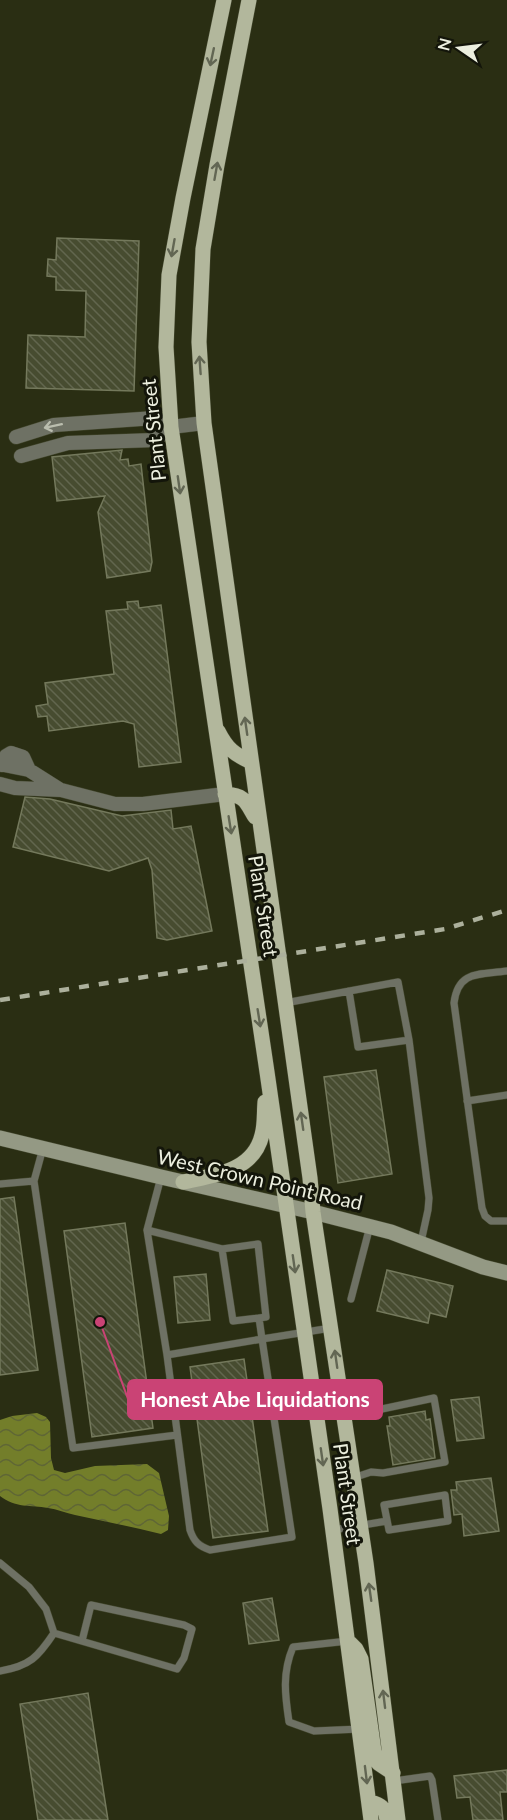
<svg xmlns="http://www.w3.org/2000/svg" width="507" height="1820" font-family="Lato,sans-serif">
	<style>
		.water { fill: url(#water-waves) }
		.building { fill: url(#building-back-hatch); stroke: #74795c; stroke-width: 1.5 }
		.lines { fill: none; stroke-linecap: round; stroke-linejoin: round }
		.lane-casing { stroke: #454930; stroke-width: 8 }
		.street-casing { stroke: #454930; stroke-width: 15 }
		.secondary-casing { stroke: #454930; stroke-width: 16 }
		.primary-casing { stroke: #454930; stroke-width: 16 }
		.lane { stroke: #6e7164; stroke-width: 7 }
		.street { stroke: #6e7164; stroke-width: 14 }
		.secondary { stroke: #949984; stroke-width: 15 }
		.primary { stroke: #b2b79c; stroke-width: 15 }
		.rail { stroke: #acb09c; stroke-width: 4.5; stroke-dasharray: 10 10; stroke-linecap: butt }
		.oneway { stroke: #626653 }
		.oneway2 { stroke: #babdae }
		.labels { text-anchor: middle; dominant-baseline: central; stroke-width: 6; stroke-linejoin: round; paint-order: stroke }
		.street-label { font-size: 20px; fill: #ecefdf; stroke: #13150a }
		.leader { fill: none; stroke: #ca4375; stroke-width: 2 }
		.callout-dot { fill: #ca4375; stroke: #13150a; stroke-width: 2 }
		.callout { fill: #ca4375; stroke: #ca4375; stroke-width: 2 }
		.callout-label { font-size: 21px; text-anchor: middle; font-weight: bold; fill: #fff }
	</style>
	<defs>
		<pattern id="water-waves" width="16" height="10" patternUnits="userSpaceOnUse" patternTransform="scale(1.5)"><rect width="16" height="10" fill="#737e2a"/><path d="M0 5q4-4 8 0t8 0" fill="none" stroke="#5f6635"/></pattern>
		<pattern id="building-back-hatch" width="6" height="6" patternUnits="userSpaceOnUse" patternTransform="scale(1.5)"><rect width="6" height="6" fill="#474c30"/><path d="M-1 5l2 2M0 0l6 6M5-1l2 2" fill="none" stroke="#62664e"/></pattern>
	</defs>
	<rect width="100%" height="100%" fill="#2a2e13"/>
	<path class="water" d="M37,1413L46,1417L50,1422L51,1458L54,1470L65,1473L95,1466L147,1464L159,1473L169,1516L168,1530L161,1534C132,1527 104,1521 75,1515C66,1513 57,1509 48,1508C31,1505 15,1508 0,1496V1420L12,1416Z"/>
	<path class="building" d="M57,238L139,241L134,391L26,388L28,335L85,337L86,291L56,290V277L47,276L48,259L56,260Z
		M122,450L120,460L128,459L129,466L141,464L152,562L150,571L107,578L98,512L105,496L57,501L52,457Z
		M138,601L139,608L161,605L181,762L139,767L134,724L123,721L49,731L47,716L38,717L36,706L48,704L45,683L114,674L106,611L128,609L127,602Z
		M25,797L50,799L122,816L171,810L173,829L191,826L212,931L167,940L157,938L152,870L148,858L109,871L13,847Z
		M376,1070L392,1174L338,1183L324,1077Z
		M14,1197L38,1370L0,1375V1199Z
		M125,1223L153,1428L92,1437L64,1231Z
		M387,1270L453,1286L446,1317L430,1313L428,1323L377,1311Z
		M206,1274L210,1320L178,1323L174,1277Z
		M244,1359L268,1531L213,1538L190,1367Z
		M479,1397L484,1438L457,1441L451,1400Z
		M425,1411L426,1420L430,1419L435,1458L393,1465L387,1426H390L389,1417Z
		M491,1478L499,1531L464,1536L462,1514L454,1515L451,1490H457L456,1482Z
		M272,1598L279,1640L249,1644L243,1603Z
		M88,1693L108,1820H38L20,1704Z
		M507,1770V1792H500L503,1820H473L470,1797L457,1798L454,1776Z"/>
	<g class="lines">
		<g class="lane-casing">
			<path id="lane" d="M507,971C480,975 458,970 454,1003L482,1208L485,1216L491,1221H507
				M349,991L358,1047L409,1040
				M285,1003L398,982L409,1040L429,1198L428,1210L421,1242
				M467,1101L507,1095
				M43,1148L34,1181L73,1448L177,1435
				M161,1177L147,1230L167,1355L190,1530C194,1542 199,1546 210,1550L292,1537L262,1339L331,1328
				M0,1184L34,1181
				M147,1230L222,1249L233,1321L259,1318L262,1339L167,1355
				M222,1249L258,1244L266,1317L259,1318
				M351,1299L370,1226
				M344,1417L434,1398L445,1462L383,1473L371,1472L353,1478
				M445,1495L448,1521L389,1530L384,1505Z
				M333,1530L387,1521
				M0,1563L29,1587L46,1609L54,1633L177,1669L184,1658L192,1629L184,1625L91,1605L82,1641
				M348,1641L293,1647C282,1673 285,1695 289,1722L314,1731L360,1729
				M0,1671C30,1666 38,1657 54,1633
				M394,1781L430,1776L432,1780L438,1820"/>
		</g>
		<g class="street-casing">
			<path id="street" d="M16,437L54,425L155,418L171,427
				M21,456L68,443L155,440L171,427L204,423
				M0,764L29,770L59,789
				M2,765L6,756L11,753L23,757L29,770
				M0,784L15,788L61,790L115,804H143L225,794"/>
		</g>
		<g class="secondary-casing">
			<path id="secondary" d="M0,1138L161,1177L313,1212L391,1232L483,1267L507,1273"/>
		</g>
		<g class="primary-casing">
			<path id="primary" d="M224,0L183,198L169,275L166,347L171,427L267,1072L330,1509L371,1820
				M249,0L217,165L203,249L199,342L204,423L310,1178L313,1212L366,1563L398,1820
				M218,731C227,749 234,754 251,762
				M225,794C245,795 246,802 255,817
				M183,1182C214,1175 253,1172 262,1135C265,1125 264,1113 265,1102
				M350,1643L356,1649L361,1659L374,1751L378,1763L393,1773
				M369,1801C381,1805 385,1807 387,1820"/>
		</g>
		<use href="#lane" class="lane"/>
		<use href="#street" class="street"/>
		<use href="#secondary" class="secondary"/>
		<use href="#primary" class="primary"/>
		<path class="rail" d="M0,1000L445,929L507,910"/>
	</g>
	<defs><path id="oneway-shaft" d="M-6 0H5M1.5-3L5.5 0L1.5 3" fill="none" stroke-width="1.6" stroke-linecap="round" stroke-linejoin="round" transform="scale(1.5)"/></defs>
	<g class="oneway">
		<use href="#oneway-shaft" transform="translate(212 57) rotate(102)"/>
		<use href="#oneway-shaft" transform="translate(216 171) rotate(-80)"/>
		<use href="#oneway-shaft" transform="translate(173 248) rotate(100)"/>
		<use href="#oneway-shaft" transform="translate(200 365) rotate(-94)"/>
		<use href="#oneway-shaft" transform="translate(179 485) rotate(82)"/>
		<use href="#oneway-shaft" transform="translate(246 726) rotate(-98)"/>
		<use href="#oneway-shaft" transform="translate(230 825) rotate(81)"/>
		<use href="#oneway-shaft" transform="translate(259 1018) rotate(81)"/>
		<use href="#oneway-shaft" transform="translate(302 1121) rotate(-98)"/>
		<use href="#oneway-shaft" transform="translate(294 1264) rotate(82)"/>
		<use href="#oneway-shaft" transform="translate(336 1359) rotate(-98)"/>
		<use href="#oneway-shaft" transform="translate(322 1457) rotate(82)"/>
		<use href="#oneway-shaft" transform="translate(370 1592) rotate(-98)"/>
		<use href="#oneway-shaft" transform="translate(384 1699) rotate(-97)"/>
		<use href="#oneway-shaft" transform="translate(366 1775) rotate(83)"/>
	</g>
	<use class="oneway2" href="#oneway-shaft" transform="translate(53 426) rotate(168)"/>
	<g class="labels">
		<g class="street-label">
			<text transform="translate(153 430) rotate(-96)">Plant Street</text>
			<text transform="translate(264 906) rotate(81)">Plant Street</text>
			<text transform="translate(260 1179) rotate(13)">West Crown Point Road</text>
			<text transform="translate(348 1494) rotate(82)">Plant Street</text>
		</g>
	</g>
	<path class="leader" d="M100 1322L128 1399"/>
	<circle class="callout-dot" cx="100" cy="1322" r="6"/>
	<rect class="callout" x="128" y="1380" width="254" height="39" rx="6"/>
	<g class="callout-label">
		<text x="255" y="1407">Honest Abe Liquidations</text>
	</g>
	<g transform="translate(459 48) rotate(284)" stroke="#13150a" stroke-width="4.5" paint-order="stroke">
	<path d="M0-4.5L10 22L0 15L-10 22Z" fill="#ecefdf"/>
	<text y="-9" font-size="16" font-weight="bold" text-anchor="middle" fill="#ecefdf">N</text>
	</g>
</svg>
